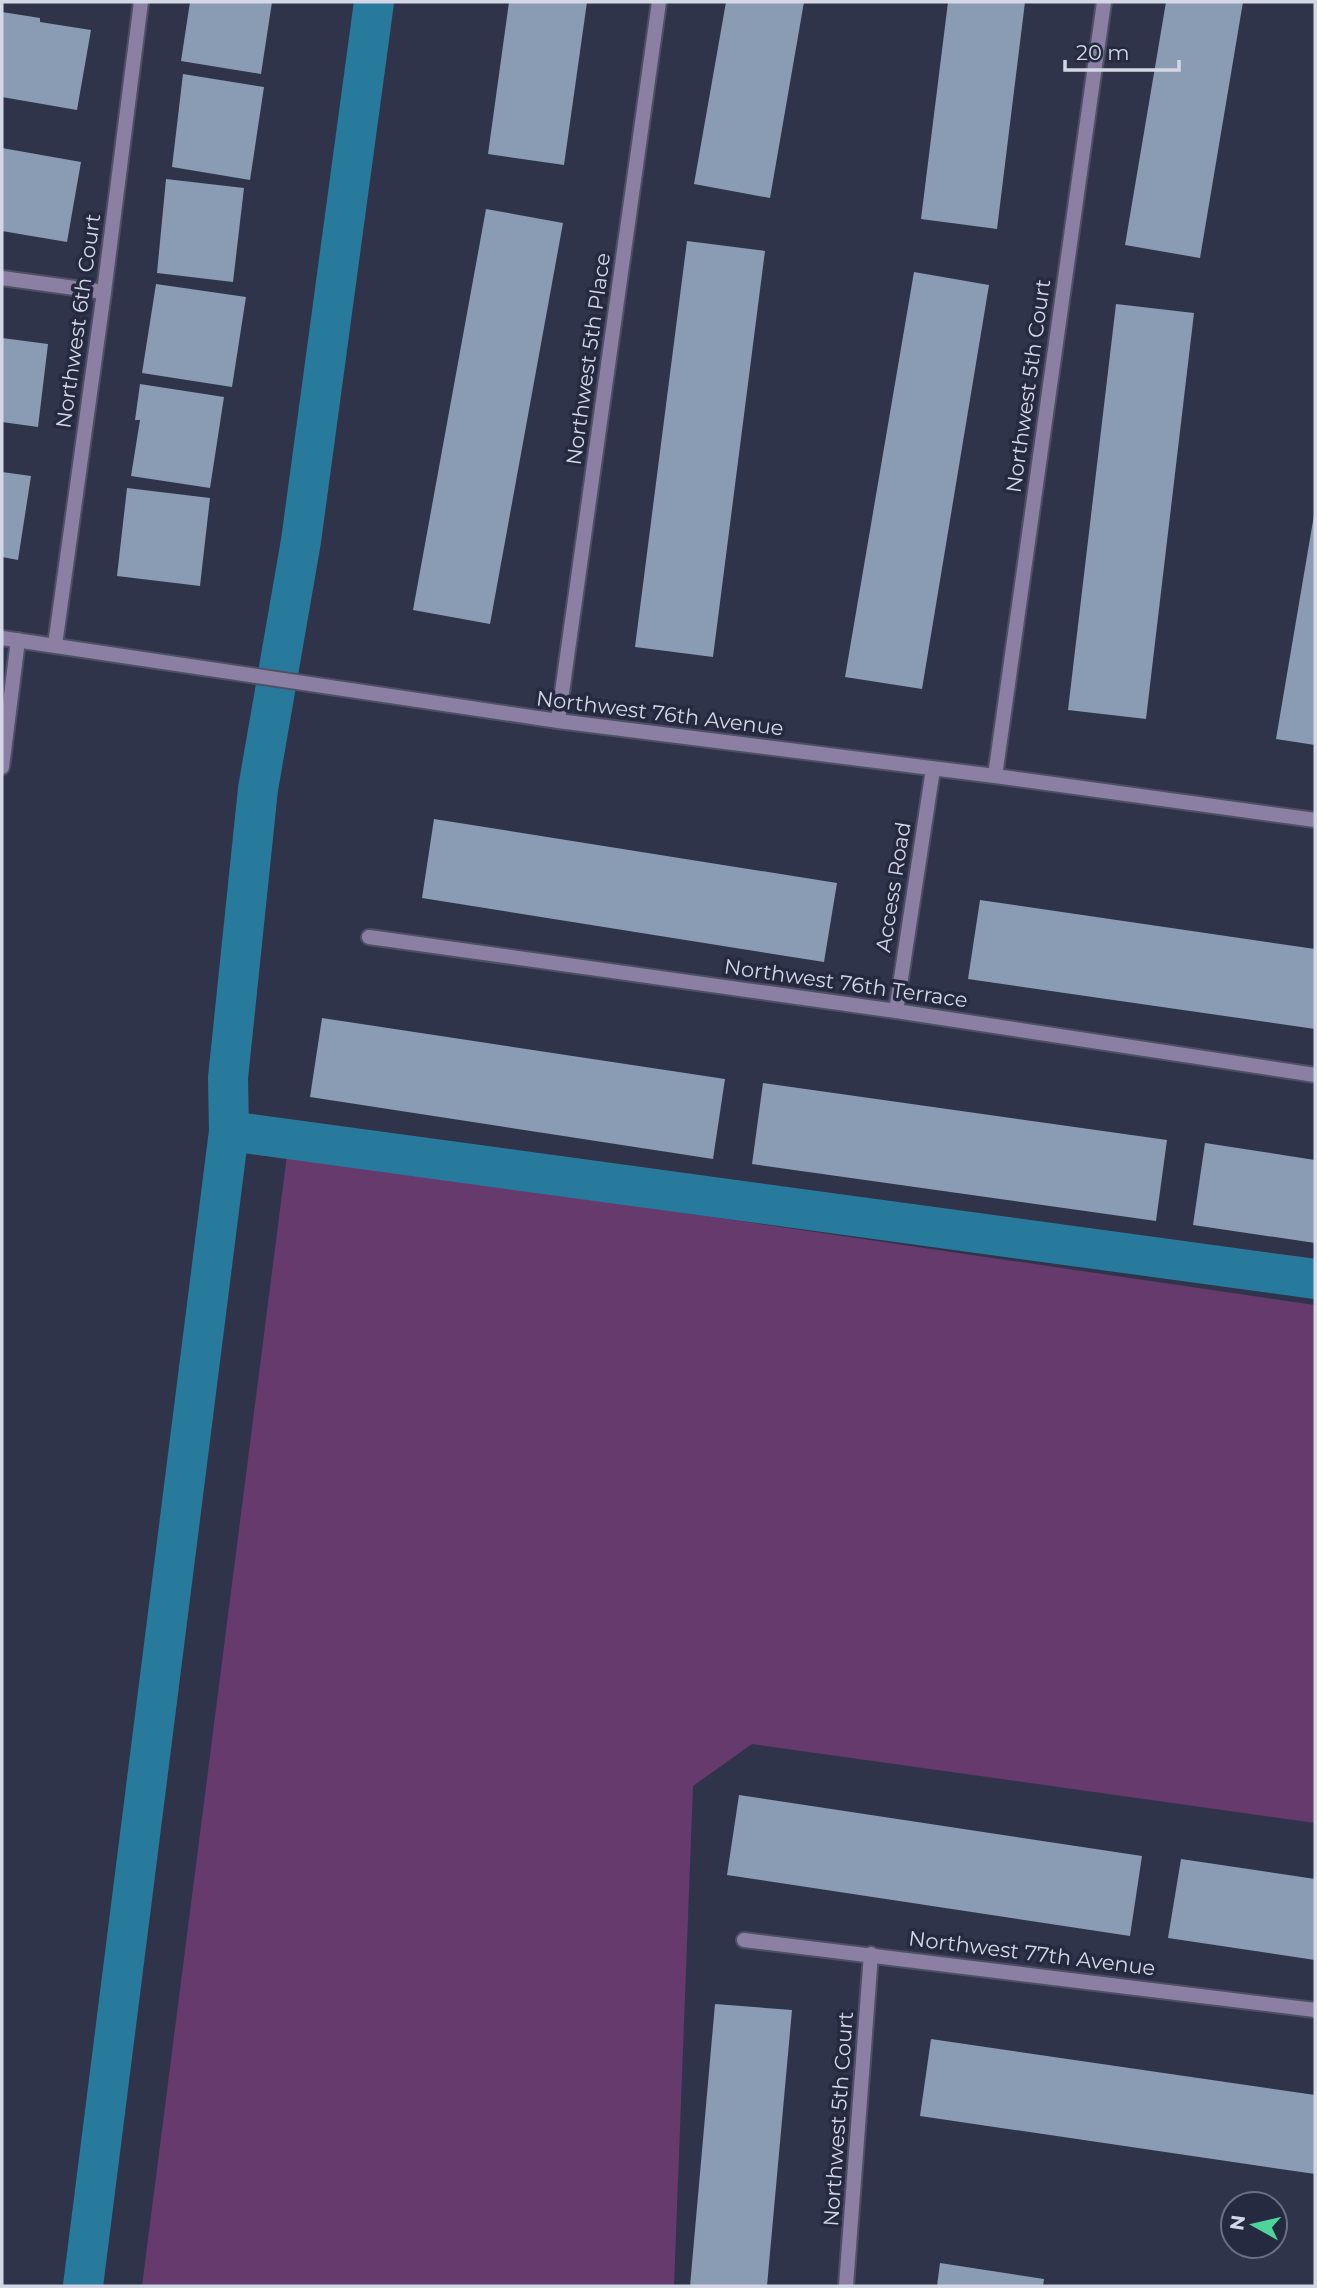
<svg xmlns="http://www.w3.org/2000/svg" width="1317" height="2288" font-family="Montserrat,sans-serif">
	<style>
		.green { fill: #663a6d }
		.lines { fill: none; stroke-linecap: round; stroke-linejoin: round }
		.canal { stroke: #287a9d; stroke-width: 40 }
		.building { fill: #899cb3 }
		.street-casing { stroke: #4e5166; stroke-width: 18 }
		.street { stroke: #8b80a3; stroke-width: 14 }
		.labels { text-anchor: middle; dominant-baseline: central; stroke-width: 7; stroke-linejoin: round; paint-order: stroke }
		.street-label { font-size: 21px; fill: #d4d7e6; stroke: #262a40 }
	</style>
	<rect width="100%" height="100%" fill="#30344a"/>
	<path class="green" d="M287,1155L1315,1305V1823L752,1744L693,1786L674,2286H142Z"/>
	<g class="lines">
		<path class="canal" d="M229,1131L1315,1279
			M83,2286L229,1131L228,1078L258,789L301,541L374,2"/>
	</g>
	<path class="building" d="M190,2H272L261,74L181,61Z
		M509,2H587L564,165L488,154Z
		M726,2H804L770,198L694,184Z
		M948,2H1025L997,229L921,219Z
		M1166,2H1243L1200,258L1125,245Z
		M2,12L40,18V22L91,30L77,110L2,97Z
		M183,74L264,87L250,180L172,167Z
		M2,148L81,162L67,242L2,231Z
		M166,179L244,188L233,282L157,273Z
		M486,209L563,223L490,624L413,610Z
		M687,241L765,251L713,657L635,647Z
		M914,272L989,285L922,689L845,677Z
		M156,284L246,297L232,387L142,373Z
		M1116,304L1194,313L1146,719L1068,710Z
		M2,338L48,344L38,427L2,422Z
		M140,384L224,397L210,488L131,476L140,420H135Z
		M2,472L31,476L18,560L2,557Z
		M127,488L210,498L200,586L117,576Z
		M1314,515H1315V745L1276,739Z
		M434,819L837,883L824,962L422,898Z
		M980,900L1315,949V1029L968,979Z
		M322,1018L725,1079L713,1159L310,1097Z
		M763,1083L1167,1140L1156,1221L752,1164Z
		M1205,1143L1315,1160V1243L1193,1225Z
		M739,1795L1142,1856L1130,1936L727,1875Z
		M1181,1859L1315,1879V1960L1168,1938Z
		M715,2004L792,2010L767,2286H690Z
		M931,2039L1315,2095V2174L920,2116Z
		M940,2263L1044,2279L1043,2286H937Z"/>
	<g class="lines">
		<g class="street-casing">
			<path id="street" d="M2,278L104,292
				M2,638L558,721L995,776L1315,820
				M55,645L104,292L141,2
				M558,721L659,2
				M2,767L18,640
				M995,776L1104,2
				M369,937L896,1011L1315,1075
				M896,1011L933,769
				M744,1940L1315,2010
				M846,2286L871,1954"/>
		</g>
		<use href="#street" class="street"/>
	</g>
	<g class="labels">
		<g class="street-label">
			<text transform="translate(78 321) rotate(-82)">Northwest 6th Court</text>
			<text transform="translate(588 359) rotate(-82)">Northwest 5th Place</text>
			<text transform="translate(1028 386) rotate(-82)">Northwest 5th Court</text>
			<text transform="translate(660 713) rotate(7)">Northwest 76th Avenue</text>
			<text transform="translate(893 887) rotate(-81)">Access Road</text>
			<text transform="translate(846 983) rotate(8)">Northwest 76th Terrace</text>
			<text transform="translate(1032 1953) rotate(7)">Northwest 77th Avenue</text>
			<text transform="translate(838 2119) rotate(-86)">Northwest 5th Court</text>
		</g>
	</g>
	<rect width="1317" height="2288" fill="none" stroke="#d4d7e6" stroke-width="7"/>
	<g transform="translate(1254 2225) rotate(278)"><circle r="33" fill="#262a40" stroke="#6c6f82" stroke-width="2"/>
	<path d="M0-5L12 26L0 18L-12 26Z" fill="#4cd49b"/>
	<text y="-10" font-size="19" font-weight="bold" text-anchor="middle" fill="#d4d7e6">N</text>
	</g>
	<path d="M1065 60v10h114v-10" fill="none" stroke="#d4d7e6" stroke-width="3.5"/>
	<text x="1076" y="60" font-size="21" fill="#d4d7e6" stroke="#262a40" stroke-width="5" paint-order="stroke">20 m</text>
</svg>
